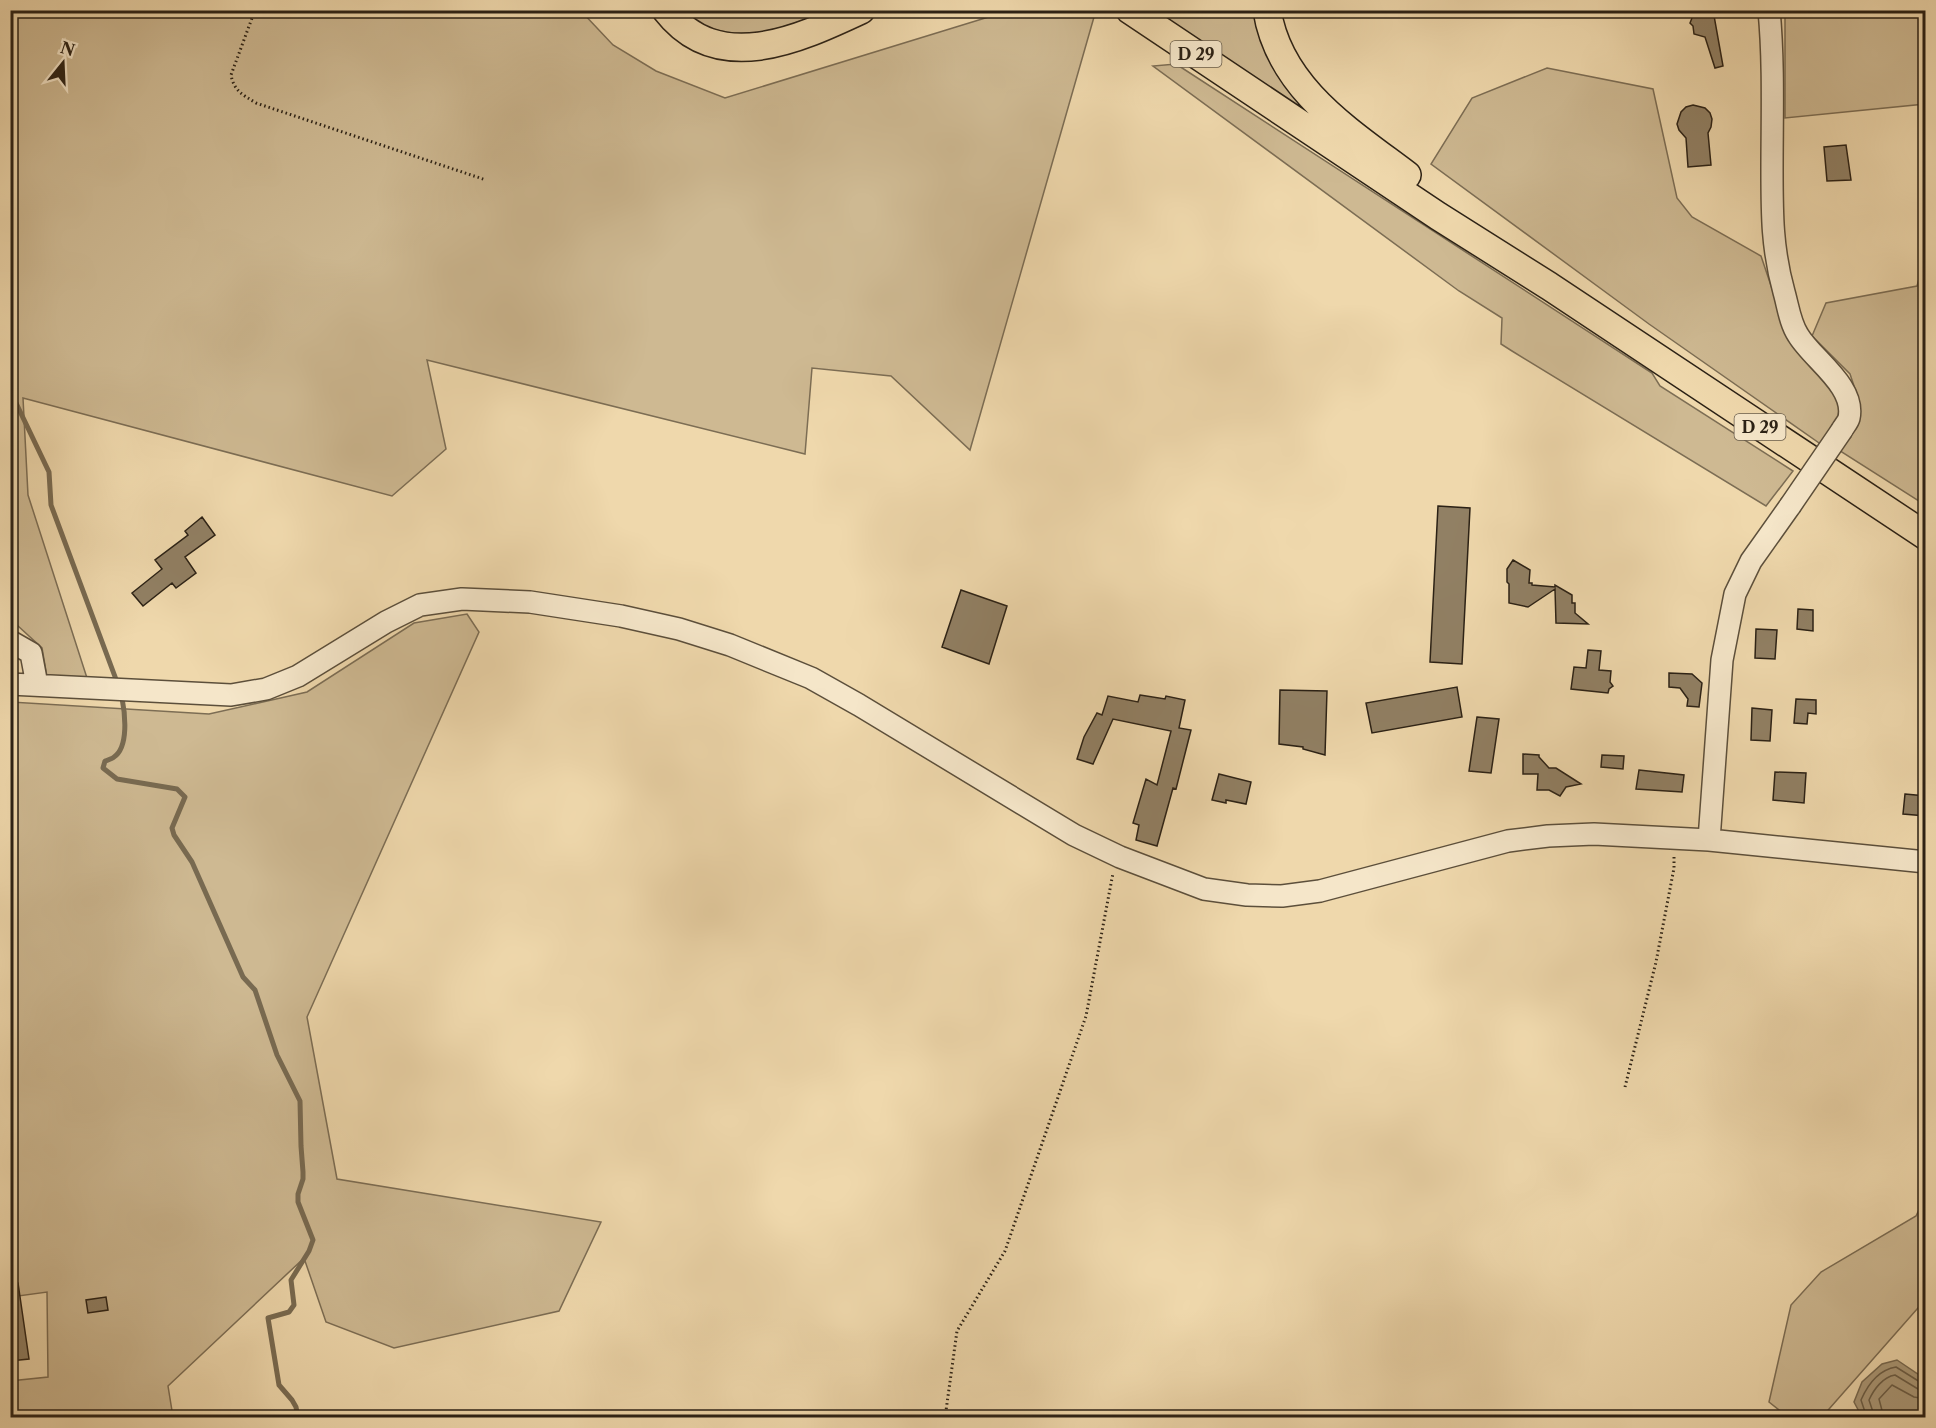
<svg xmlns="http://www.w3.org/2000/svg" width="1936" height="1428" font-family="'Libre Caslon Text',serif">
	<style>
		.green { fill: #ceb992; stroke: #7c6d54; stroke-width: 1.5 }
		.water { fill: #ac9a79; stroke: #786a51; stroke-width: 1.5 }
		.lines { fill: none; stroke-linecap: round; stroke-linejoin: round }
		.shore { stroke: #6c5e47; stroke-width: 1.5 }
		.stream { stroke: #786a51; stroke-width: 5 }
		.building { fill: #918064; stroke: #2b2115; stroke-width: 1.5 }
		.minor-casing { stroke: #5c4f3b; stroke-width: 24 }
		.major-casing { stroke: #2b2115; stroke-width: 30 }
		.path { stroke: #2b2115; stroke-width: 3; stroke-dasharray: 1.5 3; stroke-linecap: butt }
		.minor { stroke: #f5e6c9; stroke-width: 21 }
		.major { stroke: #efd8ac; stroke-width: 27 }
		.minor-bridge-casing { stroke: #5c4f3b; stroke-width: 24; stroke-linecap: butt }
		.minor-bridge { stroke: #f5e6c9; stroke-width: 21 }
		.labels { text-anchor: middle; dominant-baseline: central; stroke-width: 6; stroke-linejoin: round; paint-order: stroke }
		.shield { fill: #f5e6c9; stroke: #685c4b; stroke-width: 1.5 }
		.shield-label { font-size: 16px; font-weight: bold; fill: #2b2115 }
	</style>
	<rect width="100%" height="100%" fill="#efd8ac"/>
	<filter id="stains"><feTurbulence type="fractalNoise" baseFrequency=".00333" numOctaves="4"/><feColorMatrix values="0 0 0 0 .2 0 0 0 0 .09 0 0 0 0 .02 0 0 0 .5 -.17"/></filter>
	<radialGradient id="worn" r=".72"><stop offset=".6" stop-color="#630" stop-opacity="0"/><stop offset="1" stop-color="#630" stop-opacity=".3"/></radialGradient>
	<path class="green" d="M10,11H581L613,45L656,71L725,98L1008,11H1084L1094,17L970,450L891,376L812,368L805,454L427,360L446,449L392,496L23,398L28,495L87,678L47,677L42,648L18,626H11Z
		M683,11H827C789,27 741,45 701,24C694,20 687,17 683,11Z
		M1155,11H1254L1321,125Z
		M1785,11H1925V104L1785,118Z
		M1176,64L1652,373L1660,386L1793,471L1766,506L1512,351L1501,344L1502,318L1459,291L1153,66Z
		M1547,68L1653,89L1677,198L1692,217L1761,256L1790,342L1827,378L1836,393L1839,408L1838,419L1822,445L1649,324L1431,164L1472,98Z
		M1925,257V505L1837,449L1857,395L1850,374L1812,336L1826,303L1917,286Z
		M467,614L479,632L307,1017L337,1179L601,1222L559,1311L394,1348L326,1322L304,1258L168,1386L173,1417H11L10,1381L48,1377L47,1292L11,1297V702L209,714L307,692L414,623Z
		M1925,1197V1300L1822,1417H1788L1769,1402L1791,1305L1821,1272L1916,1216Z"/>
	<path class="water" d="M1897,1360L1925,1379V1417H1862L1854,1402L1862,1382L1882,1364Z"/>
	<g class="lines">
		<path class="shore" d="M1867,1418L1861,1400C1868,1384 1878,1370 1896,1367L1920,1382H1926
			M1875,1418L1869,1400C1874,1389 1883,1377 1895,1375L1918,1389L1926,1390
			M1884,1418L1879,1399L1892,1385L1914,1397L1926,1399"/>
		<path class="stream" d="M10,400L16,403L49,472L51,505L117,682
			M122,698C125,713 129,747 114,757C112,759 108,760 105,761L103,768L117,779L177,789L185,797L172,828L174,835L192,862L243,977L255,990L277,1055L300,1101L301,1146L303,1172V1179L298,1194V1202L313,1240L309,1251L291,1280L294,1305L289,1312L268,1318L279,1385L292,1400L296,1407L298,1418"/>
	</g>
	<path class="building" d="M1691,10H1713L1723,66L1715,68L1705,37L1694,34L1693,26L1690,23L1692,18Z
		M1693,105L1705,108L1710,113L1712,119L1711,127L1708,133L1711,165L1688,167L1686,138L1679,130L1677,124L1681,112L1686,107Z
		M1846,145L1851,180L1827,181L1824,147Z
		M1438,506L1470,508L1462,664L1430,662Z
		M202,517L215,535L185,557L196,573L176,588L172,583L143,606L132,593L162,569L155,560L188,535L185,531Z
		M1513,560L1530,570L1529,583H1532V585L1555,587V585L1572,595V603H1575V613L1588,624L1556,623L1555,589L1528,607L1509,603V584L1507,582V569Z
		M961,590L1007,606L989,664L942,647Z
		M1798,609L1813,610V631L1797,629Z
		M1756,629L1777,630L1775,659L1755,658Z
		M1588,650L1601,651L1599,670L1611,671L1610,682L1613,686L1609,689L1608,693L1571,689L1574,667L1586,668Z
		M1669,673L1692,674L1702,683L1699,707L1687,706L1688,699L1680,688L1669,687Z
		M1457,687L1462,717L1372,733L1366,703Z
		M1280,690L1327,691L1325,755L1303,749V747L1279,744Z
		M1140,695L1165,699L1166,696L1185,700L1179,728L1191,730L1176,789L1173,788L1157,846L1136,840L1139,825L1133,823L1146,779L1157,785L1171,731L1113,719L1093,764L1077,759L1084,737L1097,713L1102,715L1108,696L1138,702Z
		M1796,699L1816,700V714L1808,713L1807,724L1794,723Z
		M1752,708L1772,710L1770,741L1751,740Z
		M1477,717L1499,719L1491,773L1469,771Z
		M1523,754L1539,755V757L1549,768H1556L1581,784L1566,787L1560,796L1549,790H1537L1538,774H1523Z
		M1602,755L1624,756L1623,769L1601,767Z
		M1639,770L1684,775L1682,792L1636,789Z
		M1775,772L1806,773L1804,803L1773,800Z
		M1219,774L1251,782L1246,804L1226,800V803L1212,800Z
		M1905,794L1926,796V816L1903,814Z
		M18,1283L29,1359L10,1361V1284Z
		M106,1297L108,1310L88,1313L86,1300Z"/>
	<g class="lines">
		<g class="minor-casing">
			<path id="minor" d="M1769,10C1774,63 1772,117 1772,170C1772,214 1772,249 1784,292C1788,306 1790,323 1798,335C1812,359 1856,386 1849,418C1848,422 1844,426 1842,430
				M10,641L31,653L37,685
				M10,684L231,695L266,689L298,676L386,622L420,605L462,599L530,602L621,616L679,629L730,645L811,678L859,705L1074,835L1120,857L1204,889L1247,895L1282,896L1320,891L1508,841L1548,836L1594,834L1709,840L1926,862
				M1709,840L1722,660L1735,594L1751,561L1790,506"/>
		</g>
		<g class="major-casing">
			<path id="major" d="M666,10C718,77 799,39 861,10
				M1130,10L1438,216L1549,286L1926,536
				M1267,10C1279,88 1349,131 1407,175"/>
		</g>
		<path class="path" d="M255,10L231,75C234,91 243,95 256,103L486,180
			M1625,1087L1656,962L1674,868V855
			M945,1418L957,1331L1005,1251L1086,1016L1113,873"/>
		<use href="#minor" class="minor"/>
		<use href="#major" class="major"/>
		<g class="minor-bridge-casing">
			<path id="minor-bridge" d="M1790,506L1842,430"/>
		</g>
		<use href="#minor-bridge" class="minor-bridge"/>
	</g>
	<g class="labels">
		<g class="shield">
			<rect x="1170.5" y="41" width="51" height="26" rx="4.5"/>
			<rect x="1734.5" y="414" width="51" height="26" rx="4.5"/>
		</g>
		<g class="shield-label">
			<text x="1196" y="54">D 29</text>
			<text x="1760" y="427">D 29</text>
		</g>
	</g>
	<rect width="1936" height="1428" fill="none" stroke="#efd8ac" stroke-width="36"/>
	<rect x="12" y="12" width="1912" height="1404" fill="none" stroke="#2b2115" stroke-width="3"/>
	<rect x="18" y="18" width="1900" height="1392" fill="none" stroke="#2b2115" stroke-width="1.5"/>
	<g transform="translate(63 63) rotate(18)" stroke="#f5e6c9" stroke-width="4.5" paint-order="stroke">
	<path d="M0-4.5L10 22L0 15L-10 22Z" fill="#2b2115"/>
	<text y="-9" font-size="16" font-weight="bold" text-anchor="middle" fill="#2b2115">N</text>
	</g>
	<rect width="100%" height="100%" filter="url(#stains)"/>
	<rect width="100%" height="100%" fill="url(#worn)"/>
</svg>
